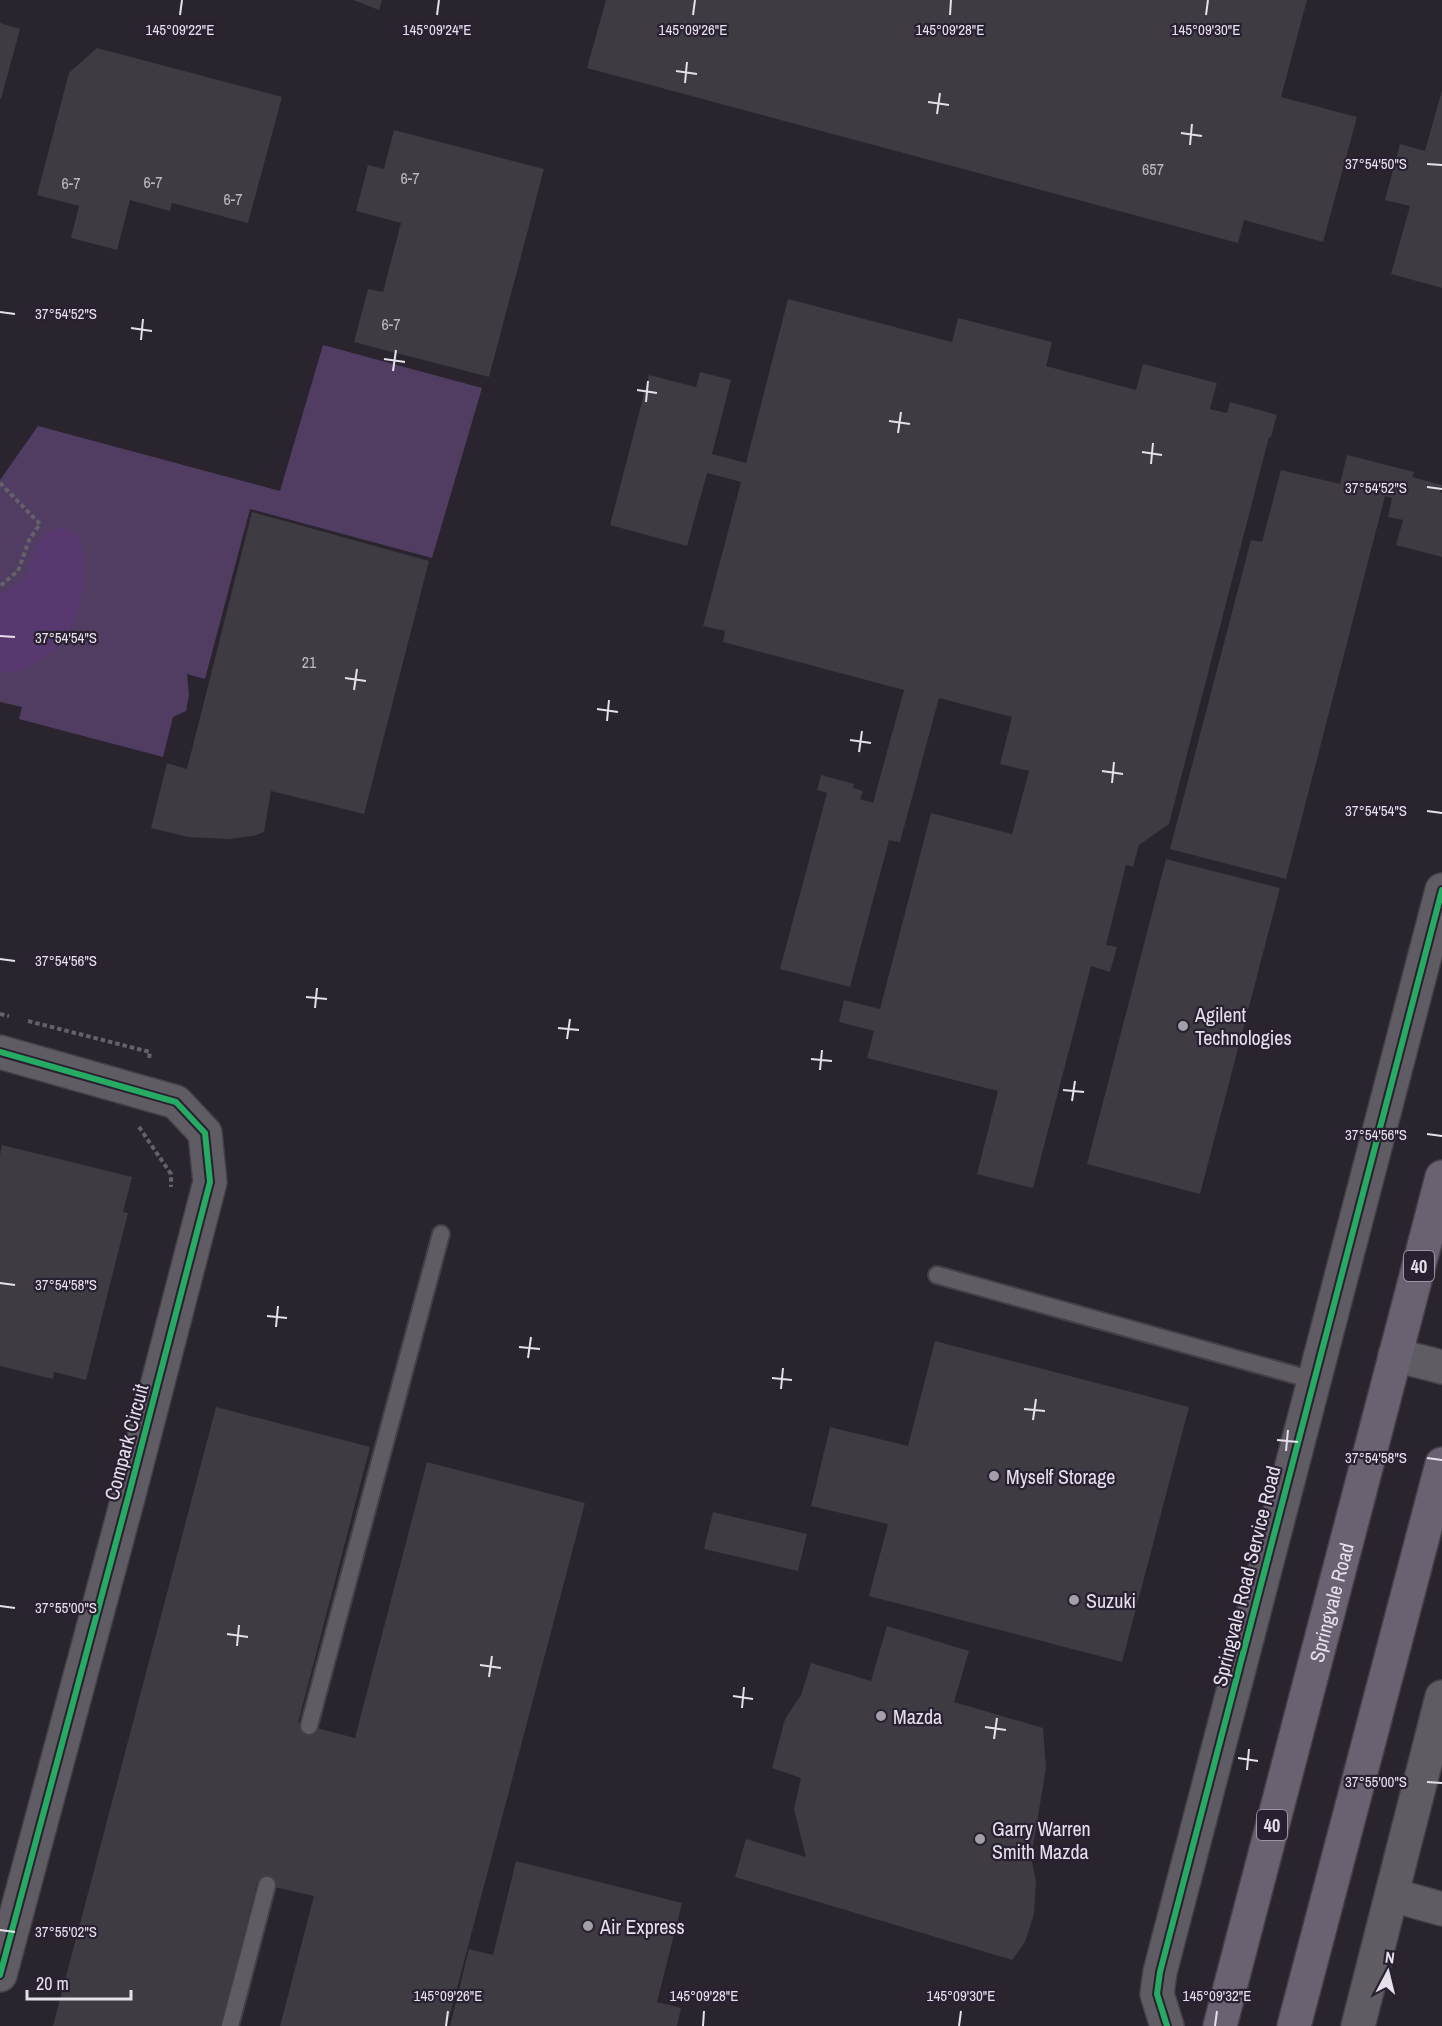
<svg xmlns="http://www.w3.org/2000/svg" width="1442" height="2026" font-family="'Archivo Narrow',sans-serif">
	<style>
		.green { fill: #513d62 }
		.water { fill: #57386f }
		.building { fill: #3f3b42 }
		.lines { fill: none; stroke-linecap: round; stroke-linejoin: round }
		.lane-casing { stroke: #444048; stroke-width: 20 }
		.street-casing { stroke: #444048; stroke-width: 36 }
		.highway-casing { stroke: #444048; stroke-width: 36 }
		.path { stroke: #646168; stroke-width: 4; stroke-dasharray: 4.5 3; stroke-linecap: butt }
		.lane { stroke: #605c64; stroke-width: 16 }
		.street { stroke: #605c64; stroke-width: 33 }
		.highway { stroke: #6a6171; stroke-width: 33 }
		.cycleway-casing { stroke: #292031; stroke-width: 10 }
		.cycleway { stroke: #26ab63; stroke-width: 6 }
		.ticks { fill: none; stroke: #e6e0eb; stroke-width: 2 }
		.poi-dot { fill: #a49ea8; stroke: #292031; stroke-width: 2 }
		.labels { text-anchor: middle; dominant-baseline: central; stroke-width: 4.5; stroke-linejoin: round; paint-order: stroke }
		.number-label { font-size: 16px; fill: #bcb7c1 }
		.shield { fill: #292031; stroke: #ada6b3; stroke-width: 1.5 }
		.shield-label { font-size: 18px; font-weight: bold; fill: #e6e0eb }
		.poi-label { font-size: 20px; fill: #e6e0eb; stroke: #292031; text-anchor: start }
		.street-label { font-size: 20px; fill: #e6e0eb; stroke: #292031 }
		.ticks-label { font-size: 15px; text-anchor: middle; fill: #e6e0eb; stroke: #292031; stroke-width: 4.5; stroke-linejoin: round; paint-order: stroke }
	</style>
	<rect width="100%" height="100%" fill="#29242d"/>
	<path class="green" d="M323,345L482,388L432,558L250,509L205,679L187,674L189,695L186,711L173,717L163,757L19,719L22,707L0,702V480L38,426L280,491Z"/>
	<path class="water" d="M59,528C64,529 72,530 76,534C83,540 82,552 83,560C87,599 75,635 43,658C29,668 18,674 0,671V594C10,589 22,583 27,573C38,552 31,536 59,528Z"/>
	<path class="building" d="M353,0H382L379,10Z
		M606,0H1307L1281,97L1357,117L1323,242L1244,220L1238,243L587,68Z
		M0,23L20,29L1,99H0Z
		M97,48L282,97L248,223L172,203L170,211L130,200L117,250L71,238L79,206L37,195L69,73Z
		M1442,90V288L1391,274L1410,206L1385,200L1400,144L1425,151Z
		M394,130L544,169L489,377L354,342L368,289L383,292L401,223L356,211L368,165L384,169Z
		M788,299L952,342L958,318L1052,342L1046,366L1136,390L1143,364L1217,383L1210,409L1227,413L1230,402L1277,415L1271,437H1269L1169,824L1139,845L1133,867L1126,865L1106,945L1117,947L1110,972L1091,966L1033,1188L977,1174L998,1091L867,1058L874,1031L839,1022L844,1000L880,1009L931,813L1012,834L1029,771L1000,764L1012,717L939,698L900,842L889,840L850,987L780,969L827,793L817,790L821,775L854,784L853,788L863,791L860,799L873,803L904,690L723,642L725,631L703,626L741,482L707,473L687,546L610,525L649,375L696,387L700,372L731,380L712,454L746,463Z
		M1347,455L1414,472L1412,477L1442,485L1440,492L1442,493V557L1396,545L1403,520L1388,517L1392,498L1385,496L1286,879L1170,849L1251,540L1262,542L1281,470L1340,484Z
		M252,512L429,561L364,814L271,791L264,832L253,836L229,839L188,837L151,828L167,763L187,769Z
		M1166,859L1280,888L1200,1194L1087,1164Z
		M2,1145L132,1177L123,1212L128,1213L86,1380L54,1372L53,1379L0,1366V1155Z
		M935,1341L1189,1407L1122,1662L869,1596L888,1524L811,1506L830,1427L908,1446Z
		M216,1407L370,1447L298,1723L309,1726L355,1738L427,1462L585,1503L447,2026H280L314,1896L257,1883L220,2026H53Z
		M713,1512L807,1534L798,1571L704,1549Z
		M887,1626L969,1651L954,1702L1043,1728L1046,1768L1031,1858L1036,1881L1034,1914L1025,1942L1012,1960L735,1877L746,1839L806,1857L794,1809L801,1778L772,1768L785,1719L801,1695L811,1663L871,1681Z
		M516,1861L682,1903L657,2002L681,2008L677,2026H450L469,1949L493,1955Z"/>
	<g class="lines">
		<g class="lane-casing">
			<path id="lane" d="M937,1275L1313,1380
				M309,1726L441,1234
				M230,2026L267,1885"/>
		</g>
		<g class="street-casing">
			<path id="street" d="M0,1052L176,1102L205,1133L210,1182L129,1494L0,1975
				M1395,1355L1442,1367
				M1392,1895L1442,1909
				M1167,2026L1157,1994L1160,1972L1442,890
				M1358,2026L1442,1697"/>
		</g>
		<g class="highway-casing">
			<g id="highway">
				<path id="s1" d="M1220,2026L1442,1177"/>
				<path d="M1294,2026L1442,1464"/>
			</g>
		</g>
		<path class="path" d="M0,483L40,524L29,540L18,571L0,586
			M0,1014L9,1016
			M28,1021L150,1052L149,1059
			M139,1127L171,1174V1187"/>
		<use href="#lane" class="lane"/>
		<use href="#street" class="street"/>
		<use href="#highway" class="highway"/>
		<g class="cycleway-casing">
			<path id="cycleway" d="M0,1052L176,1102L205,1133L210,1182L129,1494L0,1975
				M1167,2026L1157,1994L1160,1972L1442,890"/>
		</g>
		<use href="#cycleway" class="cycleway"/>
	</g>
	<path class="ticks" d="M180,15L182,0M437,15L439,0M693,15L695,0M950,15L951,0M1206,15L1208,0M676,71L697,74M685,83L687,62M928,102L949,105M937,114L940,93M1181,133L1202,136M1190,145L1192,124M1427,164L1442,165M0,312L15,314M131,328L152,331M141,340L143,319M384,359L405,362M393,371L396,350M637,390L657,393M646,402L648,381M889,421L910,424M898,433L901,412M1142,452L1162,455M1151,464L1153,443M1427,487L1442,489M0,636L15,637M345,678L366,681M354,690L357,669M597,709L618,712M607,721L609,700M850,740L871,743M859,752L862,731M1102,771L1123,774M1112,783L1114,762M1427,811L1442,813M0,959L15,961M306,997L327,999M315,1008L317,988M558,1028L579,1030M567,1039L570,1019M811,1059L832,1061M820,1070L822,1050M1063,1090L1084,1092M1072,1101L1075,1081M1427,1134L1442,1136M0,1283L15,1285M267,1316L287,1318M276,1327L278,1306M519,1347L540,1349M528,1358L531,1337M772,1378L792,1380M781,1389L783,1368M1024,1409L1045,1411M1033,1420L1036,1399M1277,1440L1298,1442M1286,1451L1288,1430M1427,1458L1442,1460M0,1606L15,1608M227,1634L248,1637M237,1646L239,1625M480,1665L501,1668M489,1677L492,1656M733,1696L753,1699M742,1708L744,1687M985,1727L1006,1730M994,1739L997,1718M1238,1758L1258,1761M1247,1770L1249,1749M1427,1782L1442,1783M0,1930L15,1932M446,2026L448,2011M703,2026L704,2011M959,2026L961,2011M1215,2026L1217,2011"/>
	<g class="poi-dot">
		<circle cx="1183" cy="1026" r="6"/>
		<circle cx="994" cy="1476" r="6"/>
		<circle cx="1074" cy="1600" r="6"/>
		<circle cx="881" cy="1716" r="6"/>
		<circle cx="980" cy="1839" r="6"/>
		<circle cx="588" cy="1926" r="6"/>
	</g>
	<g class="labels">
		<g class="number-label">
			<text x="1153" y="169">657</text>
			<text x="410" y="178">6-7</text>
			<text x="153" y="182">6-7</text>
			<text x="71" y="183">6-7</text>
			<text x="233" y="199">6-7</text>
			<text x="391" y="324">6-7</text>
			<text x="309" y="662">21</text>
		</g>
		<g class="shield">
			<rect x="1404" y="1251" width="30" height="30" rx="4.5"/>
			<rect x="1257" y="1810" width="30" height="30" rx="4.5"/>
		</g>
		<g class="shield-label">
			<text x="1419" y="1266">40</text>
			<text x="1272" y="1825">40</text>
		</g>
		<g class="poi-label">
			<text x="1195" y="1014">Agilent<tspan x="1195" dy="23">Technologies</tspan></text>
			<text x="1006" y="1476">Myself Storage</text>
			<text x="1086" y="1600">Suzuki</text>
			<text x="893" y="1716">Mazda</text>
			<text x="992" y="1828">Garry Warren<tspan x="992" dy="23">Smith Mazda</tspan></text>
			<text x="600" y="1926">Air Express</text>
		</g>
		<g class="street-label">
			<text transform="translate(126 1442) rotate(-75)">Compark Circuit</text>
			<text transform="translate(1246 1576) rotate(-76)">Springvale Road Service Road</text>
			<text stroke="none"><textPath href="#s1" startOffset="438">Springvale Road</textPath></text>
		</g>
	</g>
	<g class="ticks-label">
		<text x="180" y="35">145°09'22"E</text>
		<text x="437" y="35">145°09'24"E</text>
		<text x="693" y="35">145°09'26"E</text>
		<text x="950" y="35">145°09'28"E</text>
		<text x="1206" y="35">145°09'30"E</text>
		<text x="1376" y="169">37°54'50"S</text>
		<text x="66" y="319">37°54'52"S</text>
		<text x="1376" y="493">37°54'52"S</text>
		<text x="66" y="643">37°54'54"S</text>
		<text x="1376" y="816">37°54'54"S</text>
		<text x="66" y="966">37°54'56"S</text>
		<text x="1376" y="1140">37°54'56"S</text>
		<text x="66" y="1290">37°54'58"S</text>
		<text x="1376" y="1463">37°54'58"S</text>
		<text x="66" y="1613">37°55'00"S</text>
		<text x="1376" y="1787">37°55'00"S</text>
		<text x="66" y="1937">37°55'02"S</text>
		<text x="448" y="2001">145°09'26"E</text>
		<text x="704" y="2001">145°09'28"E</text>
		<text x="961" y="2001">145°09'30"E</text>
		<text x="1217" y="2001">145°09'32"E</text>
	</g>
	<g transform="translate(1388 1972) rotate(7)" stroke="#292031" stroke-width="4.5" paint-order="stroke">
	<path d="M0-4.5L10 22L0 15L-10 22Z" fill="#e6e0eb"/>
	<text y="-9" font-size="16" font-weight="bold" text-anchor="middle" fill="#e6e0eb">N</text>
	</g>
	<path d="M27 1990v9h104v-9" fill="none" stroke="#e6e0eb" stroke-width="3"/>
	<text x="36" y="1990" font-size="18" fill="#e6e0eb" stroke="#292031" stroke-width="4.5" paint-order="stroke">20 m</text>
</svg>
